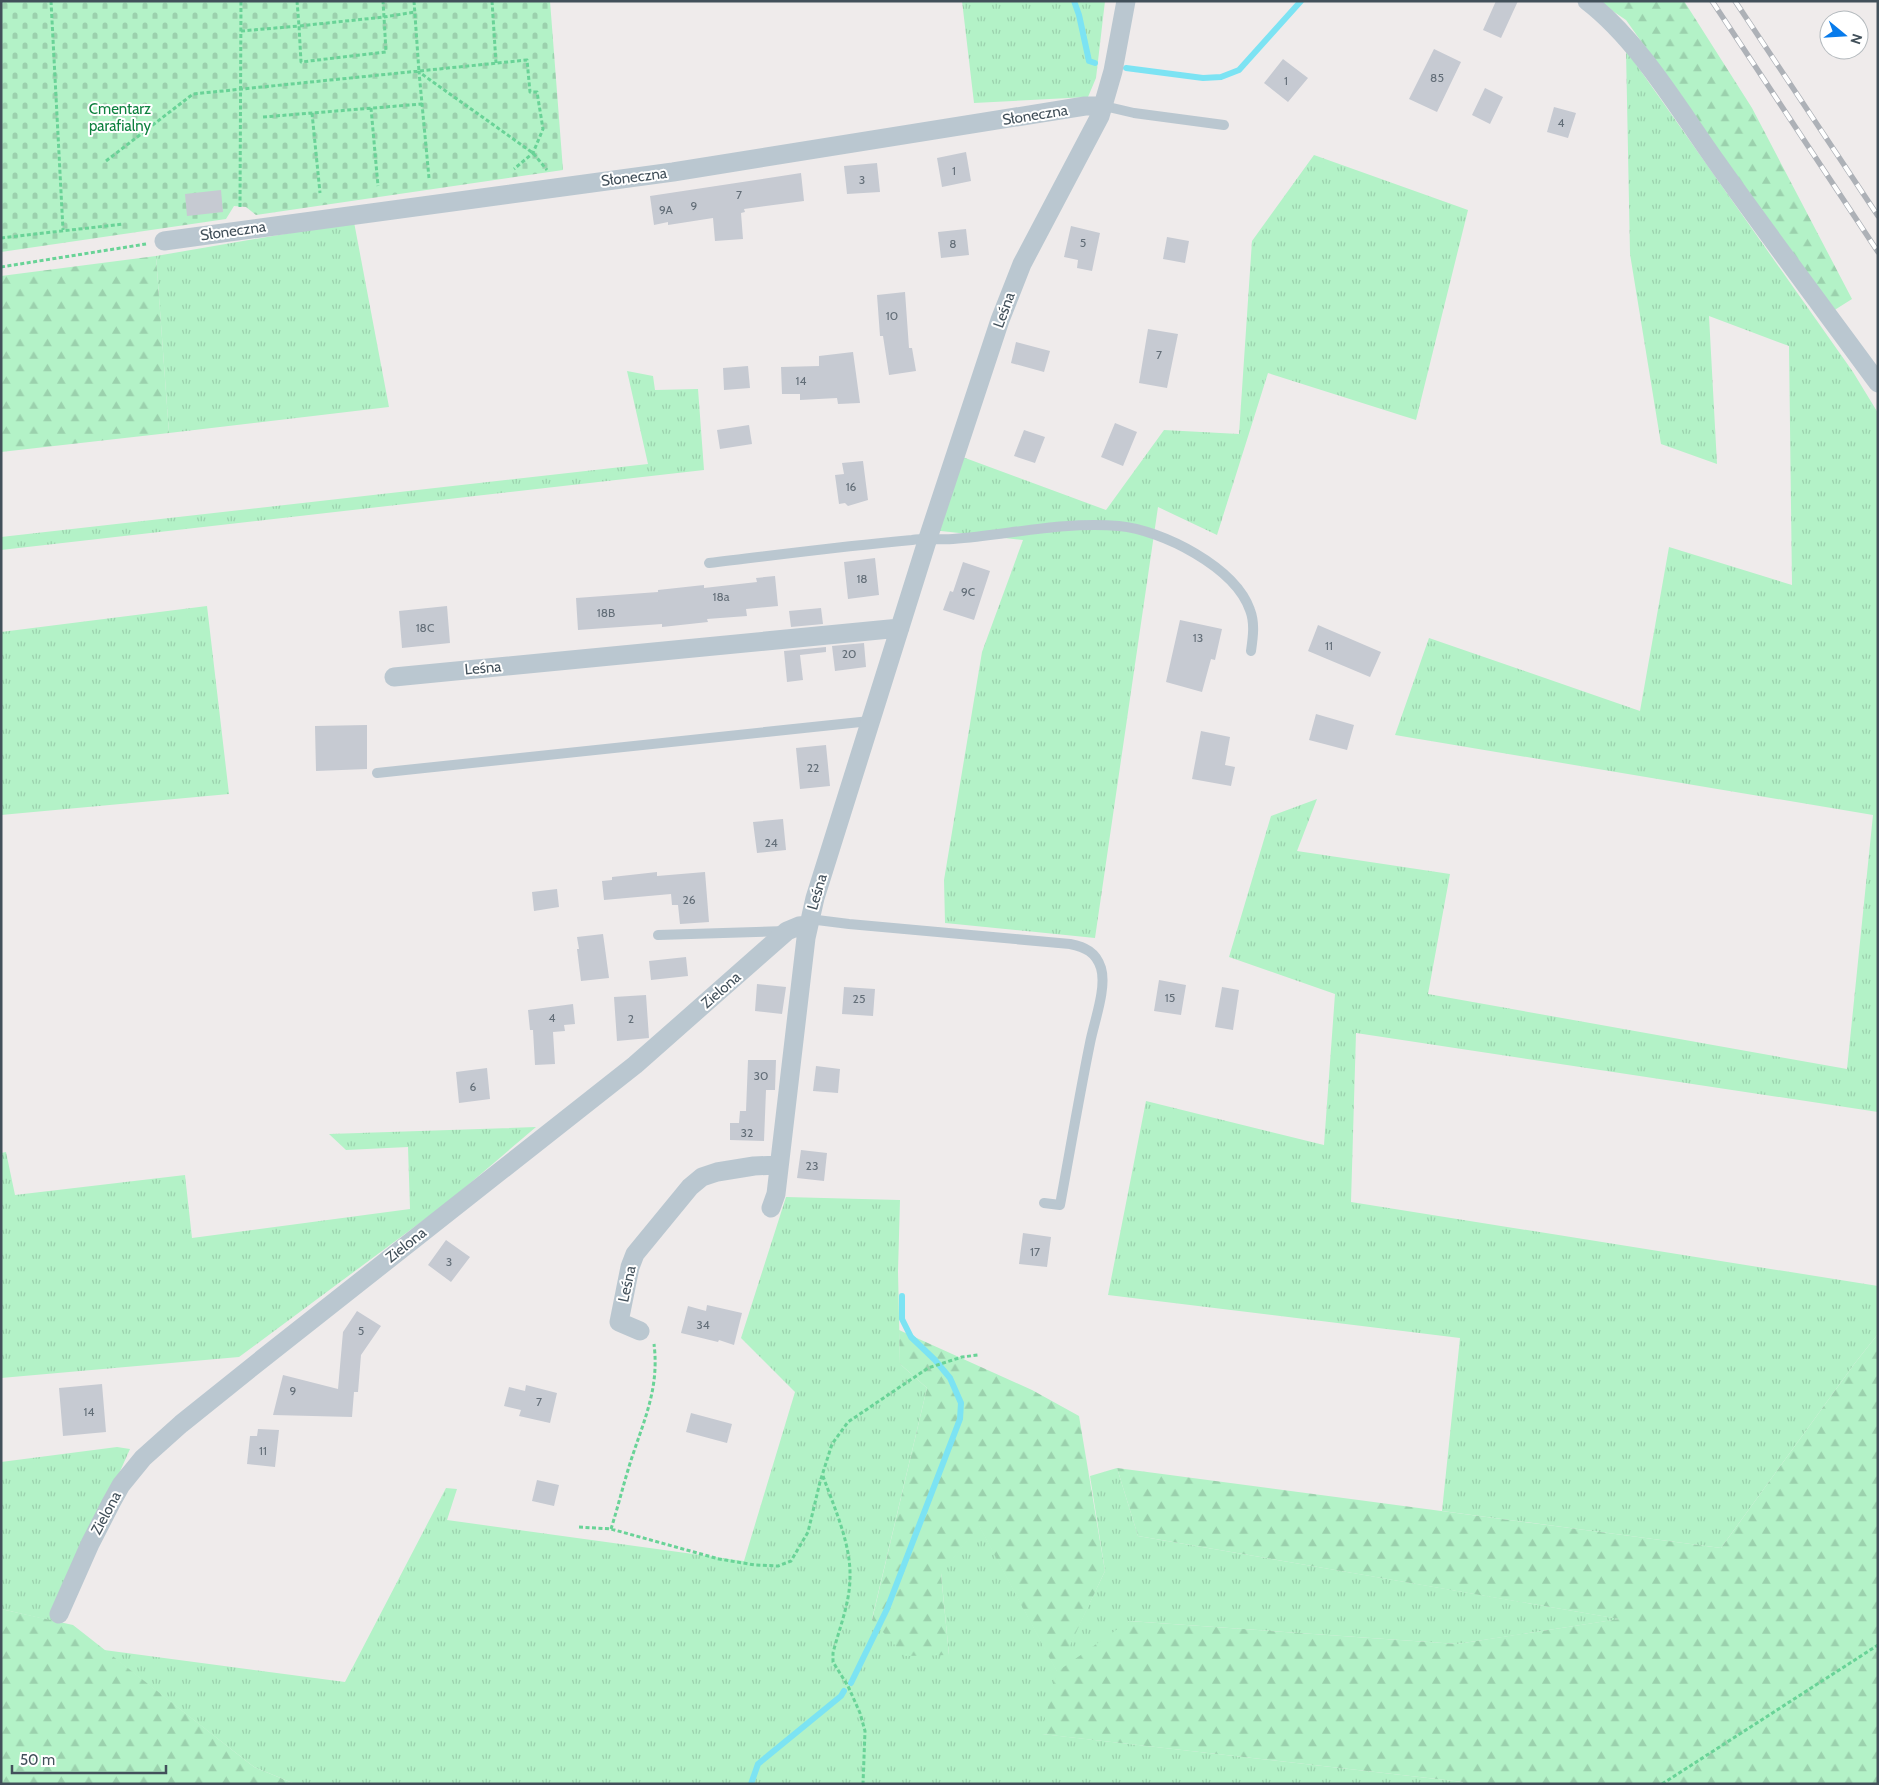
<svg xmlns="http://www.w3.org/2000/svg" width="1879" height="1785" font-family="Cabin,sans-serif">
	<style>
		.grass { fill: url(#grass-tufts) }
		.forest { fill: url(#forest-firs) }
		.cemetery { fill: url(#cemetery-stones) }
		.lines { fill: none; stroke-linecap: round; stroke-linejoin: round }
		.stream { stroke: #7ce3f3; stroke-width: 6 }
		.building { fill: #c6cad2 }
		.path { stroke: #69d397; stroke-width: 3; stroke-dasharray: 4 2.5; stroke-linecap: butt }
		.lane { stroke: #bac7d0; stroke-width: 10 }
		.street { stroke: #bac7d0; stroke-width: 19 }
		.rail-casing { stroke: #adb1b7; stroke-width: 5.5 }
		.rail { stroke: #fff; stroke-width: 4; stroke-dasharray: 11; stroke-linecap: butt }
		.labels { text-anchor: middle; dominant-baseline: central; stroke-width: 4; stroke-linejoin: round; paint-order: stroke }
		.number-label { font-size: 12px; fill: #636e78 }
		.park-label { font-size: 15px; fill: #0e813f; stroke: #fff }
		.street-label { font-size: 15px; fill: #42505a; stroke: #fff }
	</style>
	<defs>
		<pattern id="grass-tufts" width="24" height="20" patternUnits="userSpaceOnUse" patternTransform="scale(1.25)"><rect width="24" height="20" fill="#b3f2c7"/><path d="M3 7l-1-3M5 7V3M7 7l1-3M15 17l-1-3M17 17v-4M19 17l1-3" fill="none" stroke="#9bd1ad"/></pattern>
		<pattern id="forest-firs" width="22" height="20" patternUnits="userSpaceOnUse" patternTransform="scale(1.25)"><rect width="22" height="20" fill="#b3f2c7"/><path d="M5 1l3.5 6h-7zM16 11l3.5 6h-7z" fill="#9bd1ad"/></pattern>
		<pattern id="cemetery-stones" width="16" height="16" patternUnits="userSpaceOnUse" patternTransform="scale(1.25)"><rect width="16" height="16" fill="#b3f2c7"/><path d="M2 7V4a2 2 0 0 1 4 0v3zM10 15v-3a2 2 0 0 1 4 0v3z" fill="#9bd1ad"/></pattern>
	</defs>
	<rect width="100%" height="100%" fill="#efebeb"/>
	<path class="grass" d="M962,1H1105L1096,78L1088,97L974,103Z
		M1626,50L1853,372L1878,413V1112L1356,1033L1351,1202L1878,1286V1334L1855,1363L1721,1548L1442,1511L1460,1338L1108,1295L1146,1101L1324,1145L1335,994L1229,957L1271,816L1317,799L1297,851L1450,874L1428,994L1847,1069L1873,815L1395,735L1429,638L1640,711L1669,547L1792,585L1789,346L1709,316L1717,464L1661,444L1630,254Z
		M1314,155L1468,210L1416,420L1268,373L1217,535L1158,507L1095,938L945,923L944,880L982,652L1023,540L923,529L949,452L1106,510L1164,430L1239,434L1252,241Z
		M354,222L389,407L169,433L156,256Z
		M627,371L653,376L655,390L698,389L704,470L1,550V537L648,464Z
		M207,606L229,794L1,815V632Z
		M536,1127L448,1202L239,1357L1,1378V1153L6,1152L15,1195L185,1175L192,1238L410,1209L408,1147L346,1150L329,1134Z
		M786,1197L900,1200L898,1271L900,1364L927,1388L872,1619L949,1655L941,1573L979,1525L1057,1671L1105,1571L1090,1476L1117,1468L1138,1536L1620,1619L1457,1644L1129,1621L1042,1734L1463,1782L1462,1784H295L254,1767L104,1650L345,1682L446,1488L457,1489L447,1520L744,1561L795,1392L741,1338Z
		M117,1447L130,1449L53,1621L1,1609V1462Z"/>
	<path class="forest" d="M1598,1H1684L1752,108L1852,299L1833,311L1626,20Z
		M156,256L169,433L1,452V276Z
		M899,1330L1032,1390L1079,1416L1105,1571L1058,1671L1129,1621L1457,1644L1619,1619L1138,1536L1117,1468L1721,1548L1855,1363L1878,1334V1784H1462L1463,1782L1041,1734L1057,1672L979,1526L941,1574L949,1655L905,1656L872,1620L927,1388L900,1364Z
		M1,1609L73,1625L254,1767L295,1784H1Z"/>
	<path class="cemetery" d="M1,1H550L563,170L256,215L246,207L234,206L226,219L1,252Z"/>
	<g class="lines">
		<path class="stream" d="M1074,1L1079,15L1089,61L1095,63
			M1126,68L1203,78L1221,77L1239,70L1301,1
			M851,1683L887,1609L960,1419L961,1403L950,1378L935,1360L911,1337L902,1319V1296
			M751,1784L758,1764L841,1696L844,1691"/>
	</g>
	<path class="building" d="M1496,1H1518L1501,38L1483,30Z
		M1434,49L1461,62L1437,112L1409,99Z
		M1283,59L1308,78L1288,102L1264,83Z
		M1485,88L1503,97L1490,124L1472,115Z
		M1554,107L1576,113L1568,138L1547,132Z
		M966,152L971,181L942,187L937,158Z
		M877,163L880,192L847,194L844,166Z
		M801,173L804,201L744,209L745,212L741,213L743,239L715,241L713,218L668,225V222L654,225L650,196Z
		M221,190L223,212L187,216L185,194Z
		M1071,226L1100,233L1092,271L1077,268L1078,260L1064,257Z
		M966,229L969,255L941,258L938,232Z
		M1167,237L1189,241L1185,263L1163,259Z
		M905,292L909,348H912L916,371L889,375L883,336H880L877,295Z
		M1148,329L1178,334L1167,388L1139,383Z
		M1016,342L1050,351L1044,372L1011,363Z
		M853,352L860,403L838,404L837,398L800,400V394H782L781,367L819,366V356Z
		M748,366L750,388L724,390L723,368Z
		M1115,423L1137,432L1123,466L1101,457Z
		M749,425L752,444L720,449L717,430Z
		M1024,430L1045,437L1035,463L1014,456Z
		M863,461L868,500L848,506L845,503L839,504L835,475L844,474L842,463Z
		M875,558L879,595L848,599L844,562Z
		M963,562L990,571L974,620L943,610L950,591L953,592Z
		M775,576L778,606L746,609L747,616L707,619L708,622L662,627V624L578,630L576,598L658,592V590L704,585V588L757,582L756,578Z
		M447,606L450,643L402,648L399,611Z
		M821,608L823,624L791,627L789,611Z
		M1180,620L1222,629L1215,660L1211,659L1202,692L1166,682Z
		M1318,625L1381,652L1370,677L1308,651Z
		M864,643L866,667L835,671L832,646Z
		M826,647V652L800,655L803,680L787,682L784,651Z
		M1316,714L1354,725L1347,750L1309,740Z
		M367,725V769L316,771L315,726Z
		M1201,731L1230,737L1225,765L1235,767L1231,786L1192,779Z
		M826,745L830,786L800,789L796,748Z
		M783,819L786,850L757,853L753,822Z
		M657,872V876L705,872L709,922L680,924L678,905H672L671,894L604,900L602,881L612,880V877Z
		M557,889L559,907L534,911L532,892Z
		M603,934L609,978L581,981L577,949H579L577,937Z
		M686,957L688,976L651,980L649,961Z
		M1159,980L1186,985L1181,1015L1154,1011Z
		M757,984L786,987L782,1014L755,1011Z
		M844,987L875,989L873,1016L842,1014Z
		M1222,987L1239,990L1233,1030L1215,1027Z
		M646,995L649,1038L617,1041L614,997Z
		M573,1004L575,1024L564,1025L565,1031L553,1032L555,1064L535,1065L533,1030H530L528,1010Z
		M748,1060H776L775,1090H766L764,1141L730,1140V1123H739L740,1111H746Z
		M816,1066L840,1069L838,1093L813,1091Z
		M487,1068L490,1099L459,1103L456,1072Z
		M801,1150L827,1153L824,1181L797,1178Z
		M1023,1233L1051,1237L1047,1267L1019,1264Z
		M446,1240L470,1257L451,1282L428,1265Z
		M707,1305L742,1313L734,1345L719,1340L718,1342L681,1333L688,1306L706,1311Z
		M357,1311L381,1326L361,1355L358,1392H354L352,1417L273,1415L283,1375L338,1389L343,1332Z
		M102,1384L106,1432L63,1436L59,1388Z
		M526,1385L557,1393L550,1423L519,1416L521,1410L504,1406L509,1387L525,1391Z
		M691,1413L732,1424L727,1443L686,1432Z
		M258,1429L279,1430L275,1467L247,1464L250,1436H257Z
		M537,1480L559,1485L554,1506L532,1501Z"/>
	<g class="lines">
		<path class="path" d="M51,1L63,230
			M297,1L299,26L384,17L383,1
			M414,1L419,72
			M492,1L496,63
			M241,31L299,26L301,62L386,52L384,17L415,12
			M371,108L378,186
			M312,113L320,193
			M263,117L422,104
			M106,161L193,94L527,60L530,92H537L543,129L533,153L514,169
			M429,178L419,72L533,153L547,170
			M240,207L241,1
			M1,238L123,224
			M1,267L146,244
			M823,1476C834,1507 851,1544 850,1577C850,1603 839,1629 833,1653V1662L848,1686L860,1713L865,1731L863,1784
			M579,1527L611,1529L719,1559L755,1565L778,1566L791,1561L808,1532L820,1482L832,1444L848,1422L928,1368L962,1357L978,1355
			M611,1529C617,1510 622,1490 628,1470C641,1426 660,1392 654,1344
			M1662,1784L1878,1645"/>
		<path class="lane" d="M1104,106L1134,113L1224,125
			M709,563C777,555 844,546 912,540C926,538 940,540 953,539C1008,535 1063,521 1119,526C1162,530 1235,567 1250,610C1255,623 1253,637 1251,651
			M377,773L870,721
			M809,919L849,924L1070,944C1085,947 1096,952 1101,968C1107,988 1094,1022 1090,1043C1079,1097 1070,1151 1060,1205L1044,1203
			M658,935L786,931"/>
		<path class="street" d="M1587,1C1638,40 1678,108 1715,160C1768,235 1823,308 1878,383
			M164,241L673,172L1085,106H1104
			M394,677L900,628
			M771,1208L776,1194L806,938L815,898L928,538L1000,320L1022,264L1100,116L1113,71L1126,1
			M640,1331L619,1322L630,1267L635,1254L690,1187L702,1177L717,1172L754,1166L779,1165
			M59,1614L90,1544L111,1503L121,1485L143,1458L181,1424L262,1359L635,1065L787,931L799,926L808,925"/>
		<g class="rail-casing">
			<path id="rail" d="M1712,1L1878,252
				M1735,1L1878,216"/>
		</g>
		<use href="#rail" class="rail"/>
	</g>
	<g class="labels">
		<g class="number-label">
			<text x="1437" y="77">85</text>
			<text x="1286" y="80">1</text>
			<text x="1561" y="122">4</text>
			<text x="954" y="170">1</text>
			<text x="862" y="179">3</text>
			<text x="739" y="194">7</text>
			<text x="694" y="205">9</text>
			<text x="666" y="209">9A</text>
			<text x="1083" y="242">5</text>
			<text x="953" y="243">8</text>
			<text x="892" y="315">10</text>
			<text x="1159" y="354">7</text>
			<text x="801" y="380">14</text>
			<text x="851" y="486">16</text>
			<text x="862" y="578">18</text>
			<text x="968" y="591">9C</text>
			<text x="721" y="596">18a</text>
			<text x="606" y="612">18B</text>
			<text x="425" y="627">18C</text>
			<text x="1198" y="637">13</text>
			<text x="1329" y="645">11</text>
			<text x="849" y="653">20</text>
			<text x="813" y="767">22</text>
			<text x="771" y="842">24</text>
			<text x="689" y="899">26</text>
			<text x="1170" y="997">15</text>
			<text x="859" y="998">25</text>
			<text x="552" y="1017">4</text>
			<text x="631" y="1018">2</text>
			<text x="761" y="1075">30</text>
			<text x="473" y="1086">6</text>
			<text x="747" y="1132">32</text>
			<text x="812" y="1165">23</text>
			<text x="1035" y="1251">17</text>
			<text x="449" y="1261">3</text>
			<text x="703" y="1324">34</text>
			<text x="361" y="1330">5</text>
			<text x="293" y="1390">9</text>
			<text x="539" y="1401">7</text>
			<text x="89" y="1411">14</text>
			<text x="263" y="1450">11</text>
		</g>
		<g class="park-label">
			<text x="120" y="109">Cmentarz<tspan x="120" dy="17">parafialny</tspan></text>
		</g>
		<g class="street-label">
			<text transform="translate(1035 115) rotate(-9)">Słoneczna</text>
			<text transform="translate(634 177) rotate(-7)">Słoneczna</text>
			<text transform="translate(233 231) rotate(-8)">Słoneczna</text>
			<text transform="translate(1004 310) rotate(-70)">Leśna</text>
			<text transform="translate(483 668) rotate(-5)">Leśna</text>
			<text transform="translate(817 892) rotate(-74)">Leśna</text>
			<text transform="translate(721 990) rotate(-41)">Zielona</text>
			<text transform="translate(406 1245) rotate(-38)">Zielona</text>
			<text transform="translate(627 1284) rotate(-78)">Leśna</text>
			<text transform="translate(106 1513) rotate(-62)">Zielona</text>
		</g>
	</g>
	<rect width="1879" height="1785" fill="none" stroke="#42505a" stroke-width="5"/>
	<g transform="translate(1844 35) rotate(108)"><circle r="24" fill="#ffffff" stroke="#b3b9bd"/>
	<path d="M0-4L9 19L0 12L-9 19Z" fill="#087beb"/>
	<text y="-8" font-size="14" font-weight="bold" text-anchor="middle" fill="#42505a">N</text>
	</g>
	<path d="M12 1765v8h154v-8" fill="none" stroke="#42505a" stroke-width="2.5"/>
	<text x="20" y="1765" font-size="15" fill="#42505a" stroke="#ffffff" stroke-width="4" paint-order="stroke">50 m</text>
</svg>
